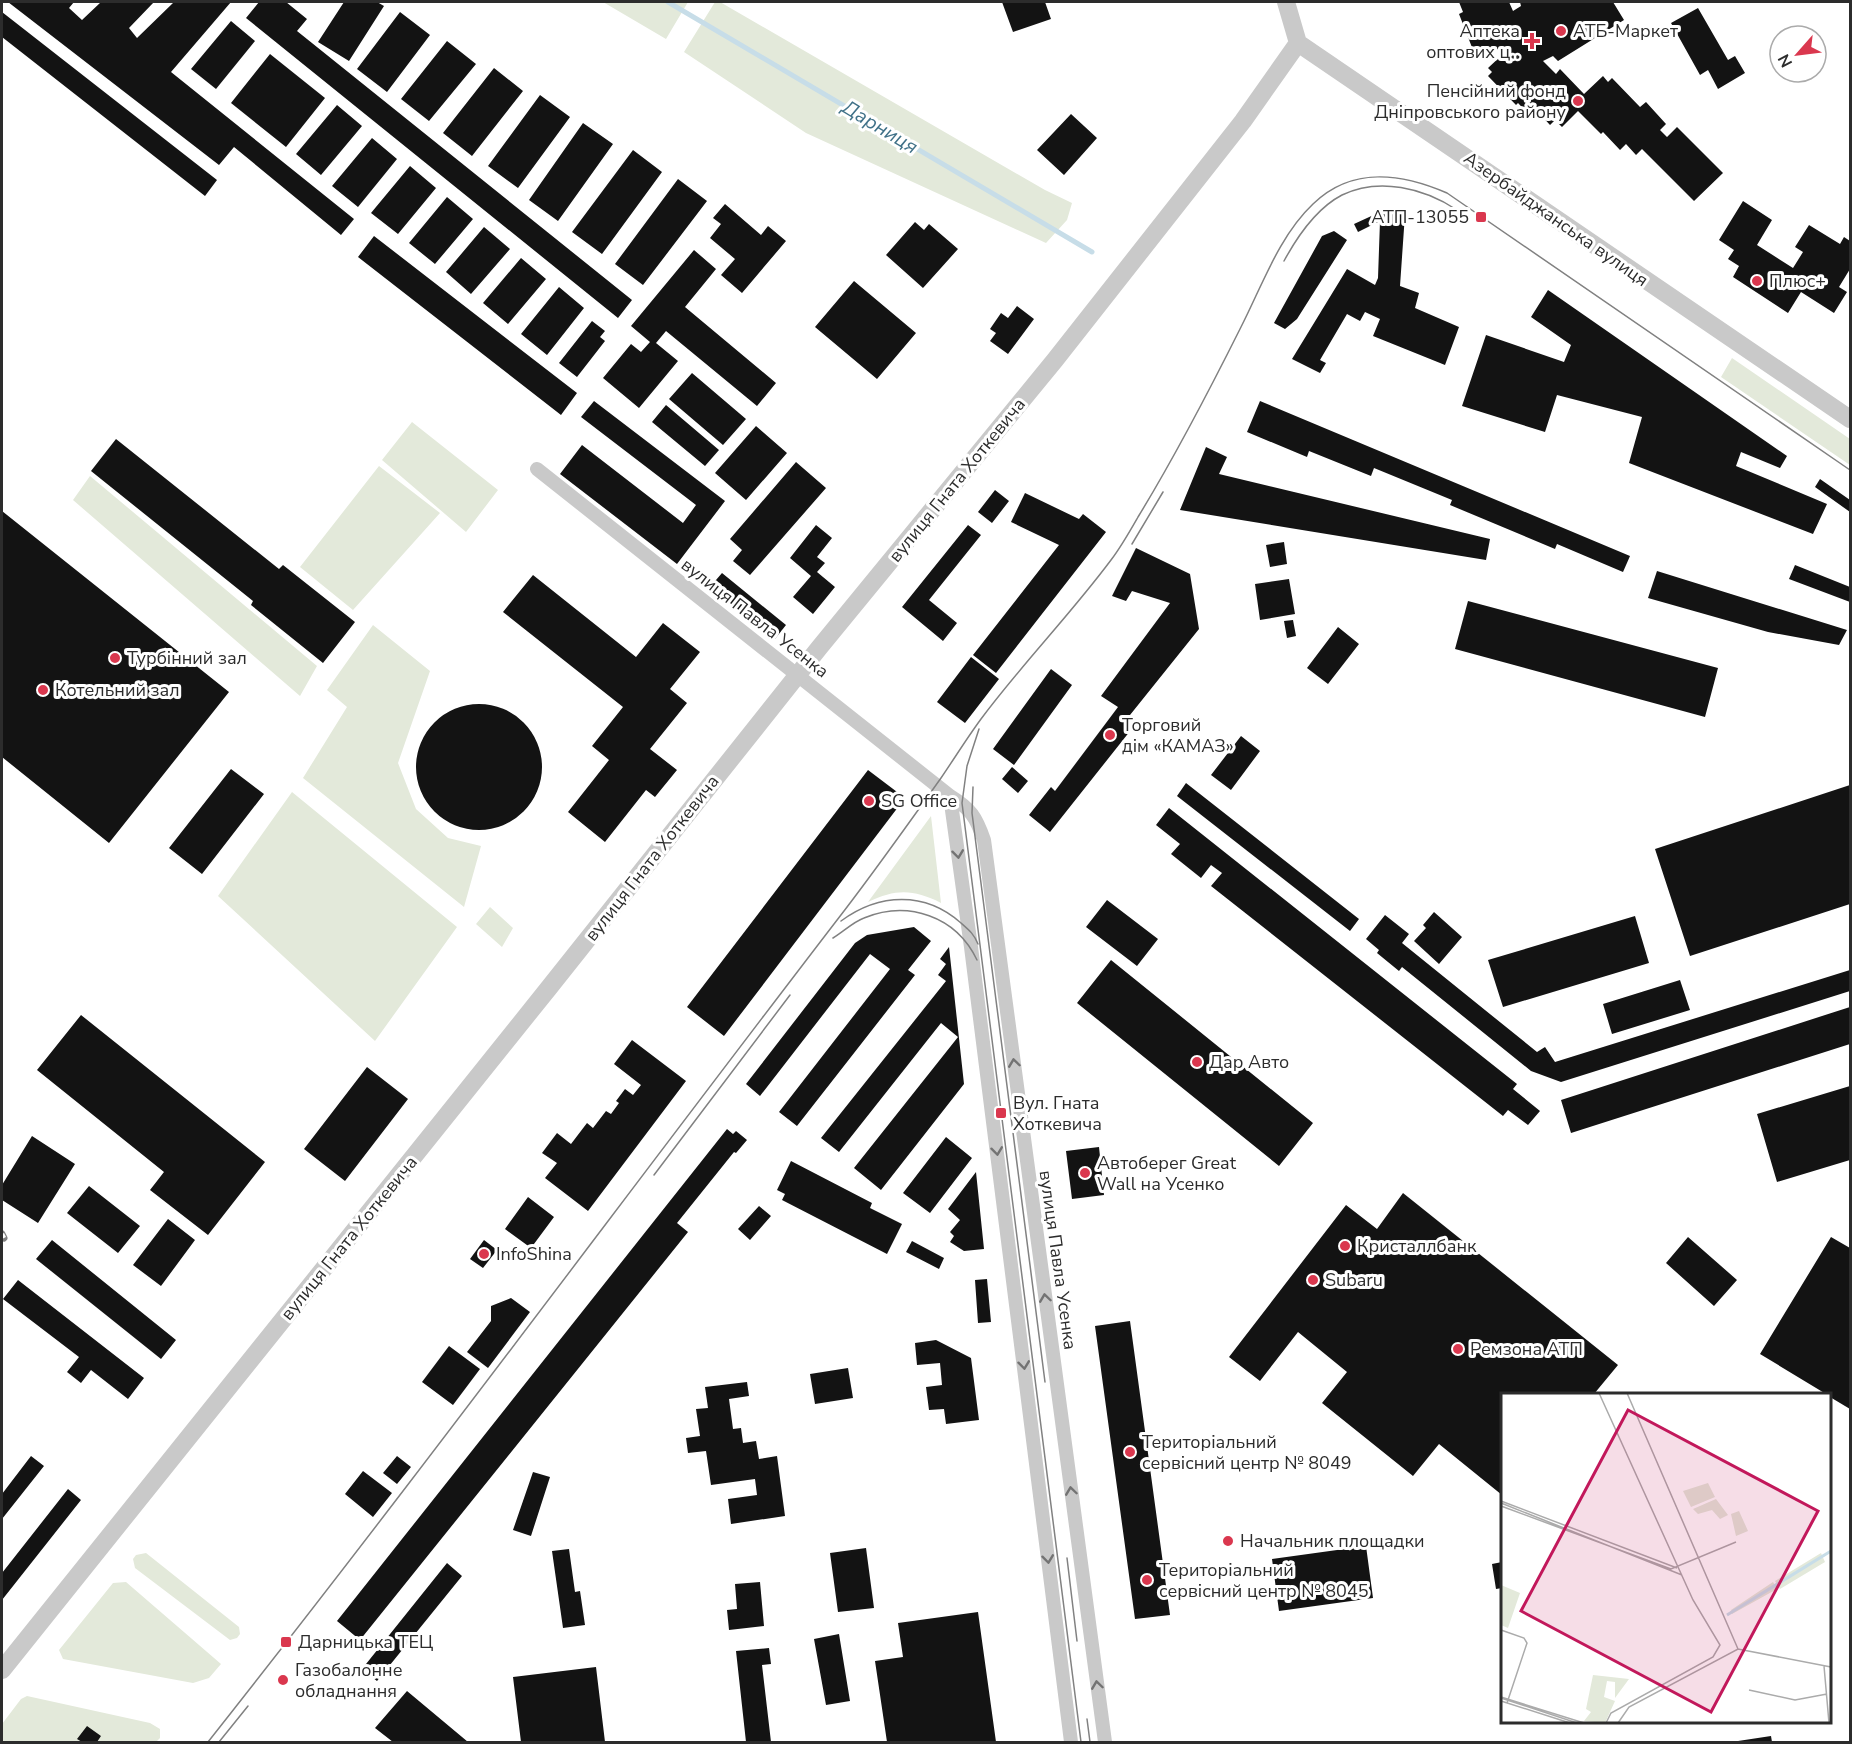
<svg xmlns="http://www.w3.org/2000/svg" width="1852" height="1744" font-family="'Nunito Sans',sans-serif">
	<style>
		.green { fill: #e3e9da }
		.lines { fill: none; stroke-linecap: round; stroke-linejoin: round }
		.stream { stroke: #c7dde8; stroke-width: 5 }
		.building { fill: #131313 }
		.minor { stroke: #c9c9c9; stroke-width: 14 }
		.tertiary { stroke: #c9c9c9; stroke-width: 18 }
		.tram { stroke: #818181; stroke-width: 1.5 }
		.rail-casing { stroke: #818181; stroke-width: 7 }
		.rail { stroke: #fff; stroke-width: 4.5; stroke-dasharray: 14; stroke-linecap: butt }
		.oneway { stroke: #737373 }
		.poi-dot { fill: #da374e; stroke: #fff; stroke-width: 2 }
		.labels { text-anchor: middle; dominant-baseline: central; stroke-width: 6; stroke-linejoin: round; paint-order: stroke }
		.poi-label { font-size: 18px; fill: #2c2c2c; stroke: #fff; text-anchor: start }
		.street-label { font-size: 18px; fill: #2c2c2c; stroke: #fff }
		.water-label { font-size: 20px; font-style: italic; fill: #407188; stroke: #fff }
		.inset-river { fill: none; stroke: #c7dde8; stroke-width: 3 }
		.inset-road { fill: none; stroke: #ababab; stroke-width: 1.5 }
		.view { fill: #c2185b; fill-opacity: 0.15; stroke: #c2185b; stroke-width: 3 }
		.inset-edge { fill: none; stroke: #2c2c2c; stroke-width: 3 }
	</style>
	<rect width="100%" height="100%" fill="#fff"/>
	<path class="green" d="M603,2H688L666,39Z
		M715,2H720L1045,190L1072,203L1067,220L1046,243L806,133L684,52Z
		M1732,358L1850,439V465L1721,377Z
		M412,422L498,490L466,532L382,460Z
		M379,466L440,513L353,610L300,567Z
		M90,476L317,666L300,696L73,500Z
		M373,625L430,671L398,763L416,809L448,838L481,846L464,907L303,778L347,707L327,690Z
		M292,792L457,927L375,1041L218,896Z
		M931,816L941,903C913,889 896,889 868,902Z
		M490,907L513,928L502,947L476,924Z
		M146,1553L239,1627L240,1634L237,1638L230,1640L135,1568L133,1559L136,1555Z
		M126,1582L221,1664L209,1678L193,1683L63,1659L59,1650L113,1583Z
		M27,1696L150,1723L160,1729V1738L156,1742H2V1724L21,1699Z"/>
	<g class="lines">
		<path class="stream" d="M668,2L1092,252"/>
	</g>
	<path class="building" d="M8,2H74L69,8L82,20L101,2H154L129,28L137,38L174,2H231L171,72L354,219L341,235L234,147L219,165Z
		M259,2H286L307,19L297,31L632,300L618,318L246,18Z
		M344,2H377L384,6L349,61L318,42Z
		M1002,2H1045L1051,19L1013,32Z
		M1459,2H1509L1513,11L1521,6L1520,2H1613L1624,20L1558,61L1553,56L1543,61L1556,74L1560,69L1584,94L1603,76L1608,82L1612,78L1640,107L1646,102L1666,124L1660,130L1667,137L1677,127L1723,173L1694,201L1642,149L1636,155L1626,144L1620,150L1603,132L1601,134L1578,111L1562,127L1555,120L1550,125L1540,114L1534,120L1518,103L1516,105L1488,76L1492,72L1488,68L1502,55L1498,49L1481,56L1478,48L1473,50L1459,14L1463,12Z
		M1698,8L1728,60L1735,56L1745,73L1718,89L1708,70L1700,75L1671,23Z
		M2,12L217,180L205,196L2,37Z
		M400,12L430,35L387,92L357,69Z
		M231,21L255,41L216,89L191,69Z
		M447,41L476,64L429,121L401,99Z
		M270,54L325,98L286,147L231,103Z
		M494,68L523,91L472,156L443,133Z
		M540,95L570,117L518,188L488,166Z
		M337,105L362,126L321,175L296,154Z
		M1071,114L1097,138L1064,175L1037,150Z
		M583,123L613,144L558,221L529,200Z
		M372,138L397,159L358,207L332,186Z
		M633,150L662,172L602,254L572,232Z
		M410,166L436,188L398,234L371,213Z
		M678,179L707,201L643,285L615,264Z
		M447,197L473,219L435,264L409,243Z
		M1743,201L1772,220L1757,245L1793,268L1803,252L1795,247L1809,225L1840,244L1844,237L1850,241V269L1839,287L1847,292L1834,313L1801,292L1788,313L1733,277L1739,266L1728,259L1734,250L1719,240Z
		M725,204L761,235L768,226L786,241L742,293L721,275L735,259L710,238L721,224L713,218Z
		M1391,207L1405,214L1400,286L1419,293L1415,308L1459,327L1445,365L1373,336L1380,319L1365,312L1360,321L1347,314L1320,360L1326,363L1320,373L1292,359L1347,269L1375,285L1378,278L1380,221L1358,232L1354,224Z
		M915,222L924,230L929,224L958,249L923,288L886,255Z
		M484,227L510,249L471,294L446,272Z
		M1334,231L1347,240L1297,319L1285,329L1274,323L1322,236Z
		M374,236L577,393L561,415L358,257Z
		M694,250L716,269L685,307L776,383L757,406L666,331L656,343L678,361L639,408L603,378L631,344L641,352L650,342L631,326Z
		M521,258L546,279L508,324L483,303Z
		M854,281L916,333L877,379L815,327Z
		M559,287L584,308L547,355L521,334Z
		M1548,290L1787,456L1780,468L1741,452L1736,466L1827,504L1813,534L1629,463L1642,417L1557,395L1545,432L1462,406L1486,335L1564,362L1571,345L1531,317Z
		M1017,306L1034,319L1008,354L990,341L996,333L990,329L1001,313L1008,318Z
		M592,321L605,331L600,337L605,341L577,377L559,363Z
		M692,373L746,419L723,445L669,399Z
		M594,401L725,501L677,564L560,474L582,445L683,523L696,505L581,417Z
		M1260,401L1630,556L1623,572L1557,544L1555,549L1450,505L1452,500L1374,468L1371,476L1309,451L1307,457L1247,432Z
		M666,405L719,450L705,466L652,422Z
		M756,426L787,453L746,500L715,473Z
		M116,439L279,569L283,565L355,622L323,663L251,605L253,601L91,471Z
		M1206,447L1227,457L1219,474L1490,539L1486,560L1180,510Z
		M796,462L826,488L750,575L733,561L742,550L730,539Z
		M1820,479L1850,500V512L1815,487Z
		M995,490L1009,501L992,523L978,512Z
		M1025,493L1079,519L1083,514L1106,532L996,673L973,655L1059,545L1011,522Z
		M2,511L229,692L109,843L2,757Z
		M816,525L832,538L817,557L825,563L817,572L835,587L813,614L793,597L811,576L790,558Z
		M968,525L981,535L929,600L957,623L943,641L902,607Z
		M1284,542L1287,564L1270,567L1266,545Z
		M1136,548L1190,574L1199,629L1130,715L1138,721L1050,832L1029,815L1051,787L1055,791L1118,707L1101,696L1170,603L1132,591L1126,601L1112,596Z
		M1795,565L1850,587V602L1789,579Z
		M1657,571L1847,630L1839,645L1768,632L1648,598Z
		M722,573L786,625L775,639L710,587Z
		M533,575L636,657L663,623L700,652L670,689L687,703L650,749L677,770L655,797L646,790L605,842L568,812L609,760L592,746L623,707L503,612Z
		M1289,579L1295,614L1260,620L1255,584Z
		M1468,601L1718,668L1705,717L1455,649Z
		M1293,620L1296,636L1287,638L1284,621Z
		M1338,627L1359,644L1328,684L1307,668Z
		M971,657L999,679L965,723L937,702Z
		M1051,669L1072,685L1014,765L993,749Z
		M416 767a63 63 0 1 1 126 0a63 63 0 1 1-126 0Z
		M1241,736L1260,751L1231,790L1211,775Z
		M1012,767L1028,781L1018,793L1002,779Z
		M231,769L264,794L202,874L169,848Z
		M868,770L905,798L724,1036L687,1007Z
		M1186,783L1359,919L1350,931L1177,796Z
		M1850,785V904L1690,956L1655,849Z
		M1169,808L1517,1084L1513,1089L1540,1111L1528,1125L1508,1110L1503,1116L1211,886L1222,873L1211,865L1201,878L1171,854L1180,844L1156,825Z
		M1107,900L1158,939L1137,966L1086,927Z
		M1434,912L1462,937L1439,964L1414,941L1426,928L1423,925Z
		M1385,915L1409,934L1402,943L1537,1052L1545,1047L1555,1062L1850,970V991L1561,1082L1531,1071L1402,967L1399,971L1377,953L1379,950L1366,939Z
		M1635,916L1649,963L1503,1007L1488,960Z
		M914,927L931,941L908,970L915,975L797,1126L779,1112L890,969L870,954L760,1096L746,1084L855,943L867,935Z
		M949,947L964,1084L881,1190L854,1168L958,1037L941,1023L839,1152L821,1138L946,981L938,975L946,964L940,959Z
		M1111,960L1313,1123L1279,1166L1077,1003Z
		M1680,980L1690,1010L1612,1034L1603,1004Z
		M1850,1007V1044L1571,1133L1561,1100Z
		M81,1015L265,1162L208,1235L150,1190L164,1172L37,1070Z
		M632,1040L686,1081L588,1211L545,1178L557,1163L542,1153L557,1133L571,1144L587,1123L593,1128L606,1111L611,1114L619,1103L616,1101L625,1089L633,1095L641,1085L614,1064Z
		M367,1067L408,1099L345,1181L304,1149Z
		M1850,1086V1160L1777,1182L1757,1114Z
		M727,1129L733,1134L736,1131L747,1140L736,1153L734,1152L677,1223L688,1232L360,1640L337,1621Z
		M32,1136L75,1164L38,1223L2,1200V1185Z
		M946,1137L972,1158L930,1213L903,1193Z
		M1099,1147L1104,1195L1072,1199L1066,1151Z
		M791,1161L872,1203L870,1208L902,1224L887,1254L782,1200L785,1194L777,1190Z
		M976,1172L984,1249L964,1251L950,1242L954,1236L950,1232L960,1220L948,1209Z
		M89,1186L140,1226L118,1253L67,1213Z
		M1403,1193L1618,1365L1594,1394H1502V1495L1439,1444L1413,1476L1322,1403L1347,1372L1298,1332L1260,1381L1229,1357L1346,1205L1377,1229Z
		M528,1197L554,1217L531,1248L505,1229Z
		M759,1206L771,1216L750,1240L738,1229Z
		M168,1219L195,1240L161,1286L133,1265Z
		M1688,1237L1737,1280L1714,1306L1666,1263Z
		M1831,1237L1850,1248V1409L1830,1397V1394H1826L1760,1354Z
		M52,1240L176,1340L161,1359L36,1259Z
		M484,1240L497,1250L483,1268L470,1259Z
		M912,1241L944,1258L939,1269L906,1252Z
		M987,1279L991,1322L978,1323L975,1280Z
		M18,1280L144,1378L128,1399L91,1370L81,1383L67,1372L79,1357L3,1299Z
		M511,1298L530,1312L488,1368L467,1352L491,1321V1306Z
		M1130,1321L1170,1615L1135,1619L1095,1326Z
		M936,1340L971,1358L979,1420L946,1424L944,1409L929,1410L926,1387L942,1385L940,1363L917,1365L915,1343Z
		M449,1346L480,1369L453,1405L422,1382Z
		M848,1368L853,1398L815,1404L810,1374Z
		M747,1382L749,1396L729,1399L733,1429L741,1428L743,1443L756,1441L759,1459L777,1456L785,1516L731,1524L728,1499L757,1495L755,1479L711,1485L706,1451L688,1453L686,1438L700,1436L696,1409L708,1408L705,1387Z
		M31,1456L44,1466L2,1519V1494Z
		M397,1456L411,1467L397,1484L383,1473Z
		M363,1471L392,1493L373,1517L345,1494Z
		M533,1472L550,1477L531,1536L513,1530Z
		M68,1489L81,1500L2,1600V1573Z
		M1366,1546L1373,1598L1279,1611L1272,1559Z
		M866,1548L874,1608L838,1612L830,1553Z
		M569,1549L575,1592L580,1591L585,1625L563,1628L552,1551Z
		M1502,1562V1588L1496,1589L1492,1564Z
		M447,1563L462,1576L377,1681L362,1669Z
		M760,1582L764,1626L729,1630L727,1610L737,1609L735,1584Z
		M978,1612L996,1742H887L875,1661L903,1657L898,1623Z
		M839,1634L850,1701L826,1705L814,1639Z
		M769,1648L771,1664L762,1665L771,1742H746L736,1651Z
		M596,1667L605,1742H521L513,1677Z
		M407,1691L468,1742H393L375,1728Z
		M87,1726L101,1736L97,1742H82L77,1739Z
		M1771,1736L1772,1742H1738V1741Z"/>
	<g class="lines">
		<path class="minor" d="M537,469L950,796C971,809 976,817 984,840L1105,1742
			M950,796L971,947L1071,1742"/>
		<path class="tertiary" d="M1286,2L1298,43L1850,419
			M2,1670L548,989L819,648L1055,360L1243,121L1298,43"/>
		<path class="tram" d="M1284,261C1297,237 1317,208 1342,195C1379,177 1424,188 1457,210
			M1132,544L1163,492
			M979,729L967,766L962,803L1081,1742
			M973,787L972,813L1045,1382
			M841,921C879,893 925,891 961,923C969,930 974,934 978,944
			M833,938C843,932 853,922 864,918C908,900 956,916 977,960
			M654,1175L790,995
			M1067,1558L1077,1641
			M1087,1719L1090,1742
			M208,1742C424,1469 631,1188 844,911C877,868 909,823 941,778C954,759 967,738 981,719C1022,664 1070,615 1111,560C1121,547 1130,531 1138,517C1176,455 1209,391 1241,327C1262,286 1279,236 1313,204C1352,166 1401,173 1447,193L1850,470
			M219,1742L248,1706"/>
		<g class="rail-casing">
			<path id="rail" d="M2,1234L4,1238"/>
		</g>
		<use href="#rail" class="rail"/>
	</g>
	<defs><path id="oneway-chevron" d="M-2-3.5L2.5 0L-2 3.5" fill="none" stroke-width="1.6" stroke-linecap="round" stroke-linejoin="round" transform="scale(1.5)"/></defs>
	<g class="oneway">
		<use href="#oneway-chevron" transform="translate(958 854) rotate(83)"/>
		<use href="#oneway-chevron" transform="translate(1014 1063) rotate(-98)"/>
		<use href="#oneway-chevron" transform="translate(997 1151) rotate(83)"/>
		<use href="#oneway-chevron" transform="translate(1045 1298) rotate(-98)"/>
		<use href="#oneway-chevron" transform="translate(1024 1365) rotate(83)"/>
		<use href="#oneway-chevron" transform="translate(1071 1491) rotate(-98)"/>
		<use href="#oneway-chevron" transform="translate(1048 1559) rotate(83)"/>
		<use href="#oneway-chevron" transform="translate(1097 1685) rotate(-98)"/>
	</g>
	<g class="poi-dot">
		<circle cx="1561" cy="31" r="6"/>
		<path d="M1529 32h6v6h6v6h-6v6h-6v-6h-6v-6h6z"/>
		<circle cx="1578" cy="101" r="6"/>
		<rect x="1475" y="211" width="12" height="12" rx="3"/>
		<circle cx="1757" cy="281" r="6"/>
		<circle cx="115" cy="658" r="6"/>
		<circle cx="43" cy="690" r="6"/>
		<circle cx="1110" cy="735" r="6"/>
		<circle cx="869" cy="801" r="6"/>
		<circle cx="1197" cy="1062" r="6"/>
		<rect x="995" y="1107" width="12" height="12" rx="3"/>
		<circle cx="1085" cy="1173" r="6"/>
		<circle cx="1345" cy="1246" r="6"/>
		<circle cx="484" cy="1254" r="6"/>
		<circle cx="1313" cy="1280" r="6"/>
		<circle cx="1458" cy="1349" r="6"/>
		<circle cx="1130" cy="1452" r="6"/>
		<circle cx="1228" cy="1541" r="6"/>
		<circle cx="1147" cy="1580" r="6"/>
		<rect x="280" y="1636" width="12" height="12" rx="3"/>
		<circle cx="283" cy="1680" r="6"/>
	</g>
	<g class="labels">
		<g class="poi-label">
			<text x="1520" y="31" text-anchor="end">Аптека<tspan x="1520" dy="21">оптових ц‥</tspan></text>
			<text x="1573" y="31">АТБ-Маркет</text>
			<text x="1566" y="91" text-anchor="end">Пенсійний фонд<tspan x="1566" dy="21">Дніпровського району</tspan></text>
			<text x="1469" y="217" text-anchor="end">АТП-13055</text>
			<text x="1769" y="281">Плюс+</text>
			<text x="127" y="658">Турбінний зал</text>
			<text x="55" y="690">Котельний зал</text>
			<text x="1122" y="725">Торговий<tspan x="1122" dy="21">дім «КАМАЗ»</tspan></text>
			<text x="881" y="801">SG Office</text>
			<text x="1209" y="1062">Дар Авто</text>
			<text x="1013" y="1103">Вул. Гната<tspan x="1013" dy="21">Хоткевича</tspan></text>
			<text x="1097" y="1163">Автоберег Great<tspan x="1097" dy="21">Wall на Усенко</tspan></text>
			<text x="1357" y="1246">Кристаллбанк</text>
			<text x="496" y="1254">InfoShina</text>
			<text x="1325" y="1280">Subaru</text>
			<text x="1470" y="1349">Ремзона АТП</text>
			<text x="1142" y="1442">Територіальний<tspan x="1142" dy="21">сервісний центр № 8049</tspan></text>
			<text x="1240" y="1541">Начальник площадки</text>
			<text x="1159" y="1570">Територіальний<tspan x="1159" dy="21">сервісний центр № 8045</tspan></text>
			<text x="298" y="1642">Дарницька ТЕЦ</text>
			<text x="295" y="1670">Газобалонне<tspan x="295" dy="21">обладнання</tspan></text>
		</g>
		<g class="street-label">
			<text transform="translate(1556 219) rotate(35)">Азербайджанська вулиця</text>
			<text transform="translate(957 480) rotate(-51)">вулиця Гната Хоткевича</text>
			<text transform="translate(755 618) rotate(38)">вулиця Павла Усенка</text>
			<text transform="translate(652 858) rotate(-52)">вулиця Гната Хоткевича</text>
			<text transform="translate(349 1238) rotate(-51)">вулиця Гната Хоткевича</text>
			<text transform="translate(1058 1260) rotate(82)">вулиця Павла Усенка</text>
		</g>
		<g class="water-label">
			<text transform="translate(880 127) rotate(31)">Дарниця</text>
		</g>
	</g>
	<g transform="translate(1501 1393)">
		<rect width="330" height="330" fill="#fff"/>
		<path d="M207,90L214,104L190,114L182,98ZM215,106L227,122L219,126L211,117L197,121L192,116ZM238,118L247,138L235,143L230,121ZM320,160L324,169L279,196L274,188ZM272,189L276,196L231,221L230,217ZM0,192L19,200L7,235L0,232ZM92,282L128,286L114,305V289L106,288L103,304L114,308L104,330L83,328L90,319L85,316Z" fill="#e3e9da"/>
		<path class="inset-river" d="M226,222L330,158"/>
		<path class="inset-road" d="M98,0L192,207L219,252L212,264L110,320L105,330M126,0L237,256M0,108L176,175M0,110L181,182M0,113L170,176L235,149M0,237L23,245L26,250L6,310M323,273L328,330M248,297L294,307L326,301M0,304L83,330M0,305L76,330M0,308L69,330M117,330L128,314L237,256L330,274"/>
		<path class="view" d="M127,17L317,118L210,319L20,218Z"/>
		<rect width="330" height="330" class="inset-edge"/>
	</g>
	<rect width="1852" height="1744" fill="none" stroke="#2c2c2c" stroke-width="6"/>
	<g transform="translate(1798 54) rotate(242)"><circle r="28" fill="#ffffff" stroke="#ababab" stroke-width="1.5"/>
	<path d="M0-4.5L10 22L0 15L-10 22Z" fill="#da374e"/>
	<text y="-9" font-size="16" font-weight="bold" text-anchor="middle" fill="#2c2c2c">N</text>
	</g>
</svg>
